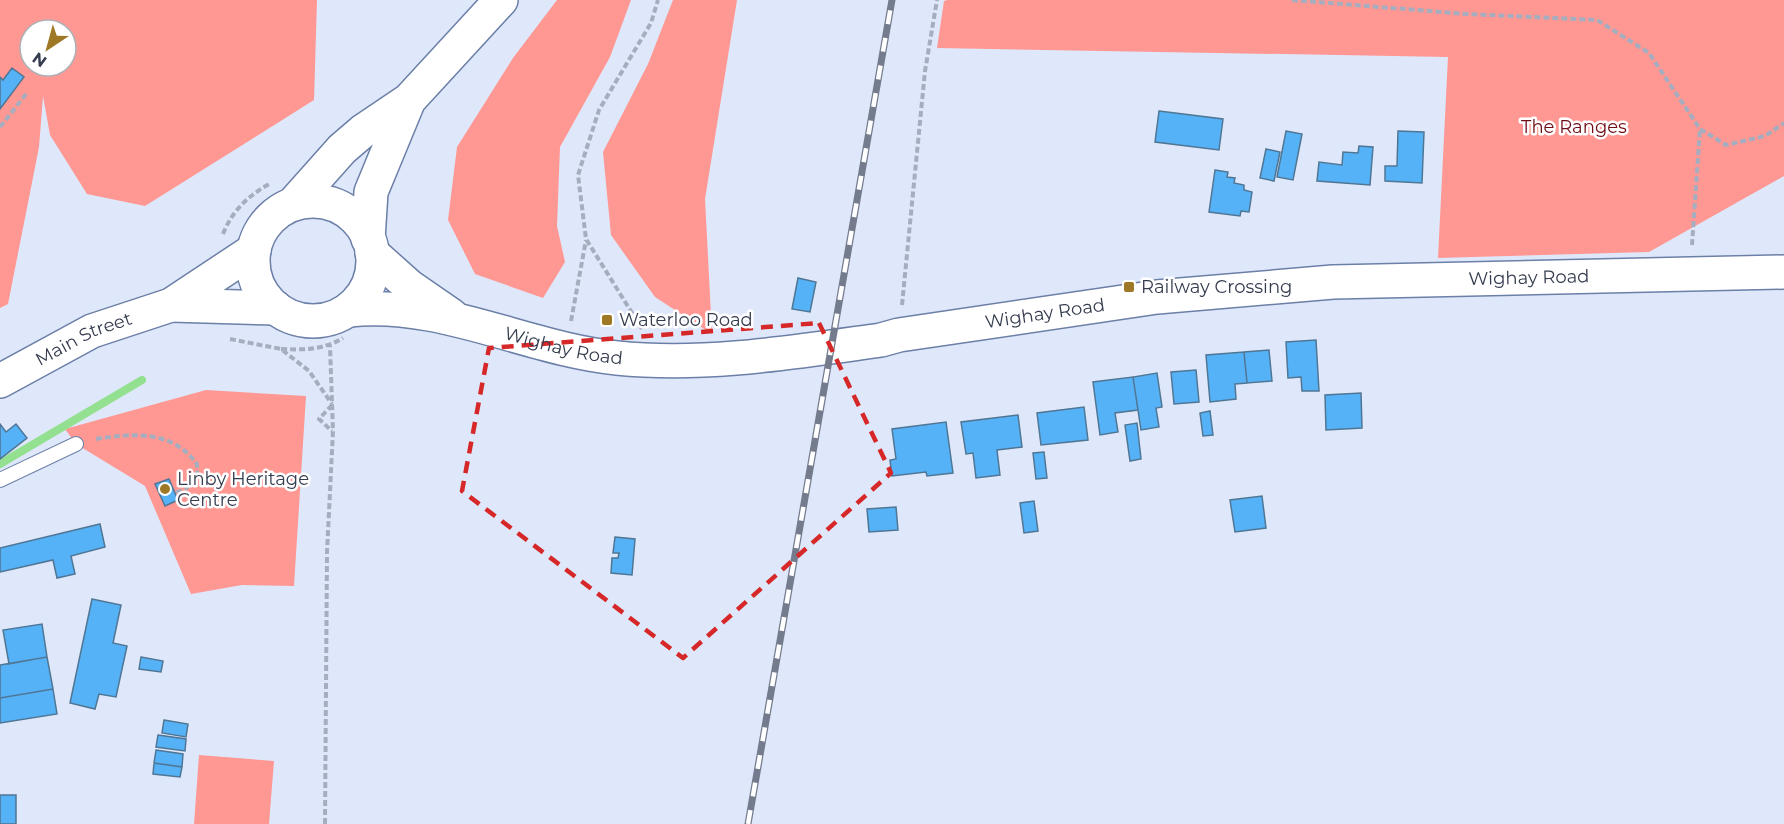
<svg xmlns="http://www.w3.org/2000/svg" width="1784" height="824" font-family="Montserrat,sans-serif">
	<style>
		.green { fill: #ff9792; fill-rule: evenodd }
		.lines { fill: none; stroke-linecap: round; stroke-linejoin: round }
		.stream { stroke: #93e090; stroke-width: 8 }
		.building { fill: #55b2f7; stroke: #507695; stroke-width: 1.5 }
		.service-casing { stroke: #6b7fa7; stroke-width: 16 }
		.tertiary-casing { stroke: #6b7fa7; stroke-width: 36 }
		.secondary-casing { stroke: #6b7fa7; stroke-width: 36 }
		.path { stroke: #a5adbf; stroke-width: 4; stroke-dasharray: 6 3; stroke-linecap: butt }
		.service { stroke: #fff; stroke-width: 14 }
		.tertiary { stroke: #fff; stroke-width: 33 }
		.secondary { stroke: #fff; stroke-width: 33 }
		.rail-casing { stroke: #737b8d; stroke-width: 7 }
		.rail { stroke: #fff; stroke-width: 4.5; stroke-dasharray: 14; stroke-linecap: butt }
		.marked { fill: none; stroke: #d62828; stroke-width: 4.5; stroke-dasharray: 12 8; stroke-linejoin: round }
		.poi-dot { fill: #9e7825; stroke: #fff; stroke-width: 2 }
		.labels { text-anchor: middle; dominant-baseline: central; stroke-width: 5; stroke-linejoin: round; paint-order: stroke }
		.park-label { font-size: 18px; fill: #6f0c16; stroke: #fff }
		.street-label { font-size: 18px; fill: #343c4e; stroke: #fff }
		.poi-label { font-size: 18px; fill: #343c4e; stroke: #fff; text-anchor: start }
	</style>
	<rect width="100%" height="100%" fill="#dfe8fa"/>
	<path class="green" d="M0,0H317L314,100L145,206L87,194L50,135L43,96L39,147L8,304L0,308ZM30,30H66V66H30Z
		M557,0H631L610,57L560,147L557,226L565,262L543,298L475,274L448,220L457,147L513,58Z
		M673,0H737L705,199L712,334L655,297L611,235L603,152L648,64Z
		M947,0H1784V176L1649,252L1438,258L1448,57L937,48L944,1Z
		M206,390L306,396L294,586L242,585L191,594L145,486L76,444L65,429Z
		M199,755L274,761L269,824H194Z"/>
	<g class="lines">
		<path class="stream" d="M0,464L142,380"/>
	</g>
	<path class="building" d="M12,68L24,77L0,109V77L3,80Z
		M1159,111L1223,119L1219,150L1155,142Z
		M1286,131L1302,134L1293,180L1277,177Z
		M1398,131L1424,132L1422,183L1385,181V166H1397Z
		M1359,146L1373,147L1370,185L1317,181L1319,162L1342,165L1343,152L1358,153Z
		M1266,149L1280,152L1274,181L1260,178Z
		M1215,170L1228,172L1227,177L1235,178L1234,183L1244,185V190L1252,192L1249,212L1241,211L1240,216L1209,212Z
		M798,278L816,282L810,312L792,309Z
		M1316,340L1319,391H1302L1301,377L1288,378L1286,342Z
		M1269,350L1272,381L1247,383L1244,352Z
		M1244,352L1247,383L1235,384L1236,399L1210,402L1206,355Z
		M1196,370L1199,402L1174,404L1171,372Z
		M1157,373L1162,407L1156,408L1159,427L1141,430L1133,377Z
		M1133,377L1138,410L1115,413L1118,432L1100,435L1093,382Z
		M1361,393L1362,428L1326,430L1325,395Z
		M1084,407L1088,440L1041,445L1037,413Z
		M1210,411L1213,435L1203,436L1200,413Z
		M1018,415L1022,447L997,450L1000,475L976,478L973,453L966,454L961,422Z
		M946,422L953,473L927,476L926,472L892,476L890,460L896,459L892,429Z
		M1137,423L1141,459L1130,461L1125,425Z
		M0,424L6,432L16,424L27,438L0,459Z
		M1044,452L1047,478L1036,479L1033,453Z
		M169,479L178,500L165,506L155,484Z
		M1262,496L1266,528L1235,532L1230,500Z
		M1034,501L1038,531L1024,533L1020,503Z
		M896,507L898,530L869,532L867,509Z
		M100,524L105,547L71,556L75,574L57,578L53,560L0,572V548Z
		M615,537L635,539L632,575L611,573L612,558H618L619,553H613Z
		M92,599L121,605L113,643L127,646L116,697L99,694L95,709L70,703Z
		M42,624L47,657L9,664L3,630Z
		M47,657L53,689L0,698V665Z
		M141,657L163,661L161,672L139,669Z
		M53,689L57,714L0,723V698Z
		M164,720L188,724L186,737L162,733Z
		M158,735L186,739L185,751L156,747Z
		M156,750L183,754L182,767L154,763Z
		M154,763L182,767L180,777L153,774Z
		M0,795H16V824H0Z"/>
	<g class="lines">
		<g class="service-casing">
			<path id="service" d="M0,480L76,444"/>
		</g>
		<g class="tertiary-casing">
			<path id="tertiary" d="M293,204L342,149L363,131L409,100L501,0
				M368,239L371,192L409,100"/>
		</g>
		<g class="secondary-casing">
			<g id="secondary">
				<circle cx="313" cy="261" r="60"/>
				<path d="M372,253L409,286L451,315"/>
				<path d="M171,305L276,308"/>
				<path id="s1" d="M349,310C441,300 527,349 617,358C704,367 794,352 881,340L899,335L1157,297L1333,282L1784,272"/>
				<path id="s2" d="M0,381L92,331L171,305L254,250"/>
			</g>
		</g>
		<path class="path" d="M1292,0L1467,14L1597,20L1649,53L1700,129L1726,145L1765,136L1784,123
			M0,127L27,93
			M223,234C232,211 248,196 269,184
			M1692,245L1700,129
			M902,305L925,71L937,0
			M571,321L586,240
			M642,329L586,239L578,175L599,110L651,23L658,0
			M230,339L281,349L309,371L332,404
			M281,349C304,350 323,350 343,338
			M332,405L319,419L332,431
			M96,439C134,433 172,430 197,464V478L185,489L175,493
			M325,824L327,552L333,431L330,346"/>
		<use href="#service" class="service"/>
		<use href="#tertiary" class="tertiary"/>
		<use href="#secondary" class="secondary"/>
		<g class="rail-casing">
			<path id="rail" d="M748,824L892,0"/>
		</g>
		<use href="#rail" class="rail"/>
	</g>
	<path class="marked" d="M819,323L891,473L683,658L462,491L489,348Z"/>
	<g class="poi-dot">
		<rect x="1123" y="281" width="12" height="12" rx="3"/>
		<rect x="601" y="314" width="12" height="12" rx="3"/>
		<circle cx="165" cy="489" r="6"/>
	</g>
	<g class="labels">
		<g class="park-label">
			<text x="1574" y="127">The Ranges</text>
		</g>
		<g class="street-label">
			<text stroke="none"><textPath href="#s1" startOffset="1191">Wighay Road</textPath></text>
			<text stroke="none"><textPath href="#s1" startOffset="705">Wighay Road</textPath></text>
			<text stroke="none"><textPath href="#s2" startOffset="94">Main Street</textPath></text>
			<text stroke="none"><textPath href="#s1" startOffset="219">Wighay Road</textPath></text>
		</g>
		<g class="poi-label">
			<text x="1141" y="287">Railway Crossing</text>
			<text x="619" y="320">Waterloo Road</text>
			<text x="177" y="479">Linby Heritage<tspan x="177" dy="21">Centre</tspan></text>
		</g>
	</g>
	<g transform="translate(48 48) rotate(216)"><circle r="28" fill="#ffffff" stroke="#aeb1b8" stroke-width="1.5"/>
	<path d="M0-4.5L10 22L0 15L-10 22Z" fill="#9e7825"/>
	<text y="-9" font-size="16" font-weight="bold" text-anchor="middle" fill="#343c4e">N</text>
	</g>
</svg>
